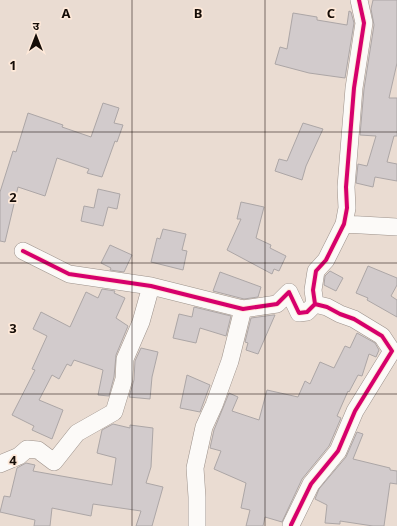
<svg xmlns="http://www.w3.org/2000/svg" width="397" height="526" font-family="'Noto Sans','Noto Sans Devanagari',sans-serif">
	<style>
		.building { fill: #d2cbcc; stroke: #aca6a6 }
		.lines { fill: none; stroke-linecap: round; stroke-linejoin: round }
		.minor-casing { stroke: #9c918a; stroke-width: 18 }
		.minor { stroke: #fcfaf8; stroke-width: 17 }
		.cycleway-casing { stroke: #fee9d9; stroke-width: 6 }
		.cycleway { stroke: #d6006c; stroke-width: 4 }
		.grid { fill: none; stroke: #160d07; stroke-width: 1; stroke-opacity: 0.55 }
		.grid-label { font-size: 13px; text-anchor: middle; font-weight: bold; fill: #160d07; stroke: #fee9d9; stroke-width: 3.5; stroke-linejoin: round; paint-order: stroke }
	</style>
	<rect width="100%" height="100%" fill="#eadcd2"/>
	<path class="building" d="M373,0H397V63L389,98H397V136H394L387,162L397,164V181L375,177L373,187L356,183L358,164L367,166L376,136L360,135L364,89L374,25L371,9Z
		M349,11L351,12L354,23L345,78L309,73L275,64L280,47L287,49L293,13L317,17V20L347,25Z
		M103,103L119,108L114,123L123,125L117,142L115,141L102,177L87,173L89,169L57,158L45,196L18,187L5,242L0,241V192L13,151L16,152L28,113L63,125L62,127L91,137Z
		M303,123L323,129L306,166L302,180L275,171L279,159L287,161Z
		M98,189L120,194L117,209L108,207L103,226L81,221L84,206L94,208Z
		M241,202L264,207L256,238L271,245L270,248L286,256L279,271L274,269L272,274L227,250L241,219H237Z
		M163,229L186,234L182,250L187,251L183,270L151,262L157,238L160,239Z
		M110,245L132,255L124,272L110,270L111,268L101,263Z
		M368,266L397,278V285L391,296L397,300V317L367,300L368,298L356,293Z
		M330,271L343,278L336,291L324,285L325,276Z
		M220,272L261,287L258,297L244,299L213,291Z
		M102,289L115,291L114,293L125,298L116,318L128,326L116,355L114,377L109,396L98,395L103,370L74,360L71,366L67,364L59,379L52,375L39,400L63,410L52,439L32,430L34,426L12,415L35,370L32,369L47,336L33,329L41,312L70,327L86,292L98,298Z
		M194,307L231,316L226,336L200,328L196,343L173,338L179,314L192,317Z
		M273,315H275L258,354L246,350L248,343L245,342L251,318Z
		M357,333L375,343L379,350L376,357L369,354L362,376L358,375L349,392L348,391L337,416L341,418L329,446L302,479L282,522L265,517L263,526H246L250,510L241,508L246,483L214,469L221,451L210,448L214,430L229,393L238,397L232,411L259,420L267,390L298,397L305,381L310,384L320,362L334,368L345,346L350,348Z
		M141,348L158,352L152,377L150,399L129,397L134,380L135,361Z
		M187,375L210,385L200,412L180,408Z
		M113,424L130,428V425L153,428L151,467L146,483L163,487L152,526H136L141,511L93,504L91,516L52,508L50,526H34L35,520L0,512L4,496L10,497L17,468L26,463L35,465L33,471L112,485L116,458L97,453L102,430Z
		M357,432L363,434L353,459L390,468V470L397,471V484L390,483L384,526H373L340,521V524L325,523L327,505L315,499L319,489L346,457Z"/>
	<g class="lines">
		<g class="minor-casing">
			<path id="minor" d="M344,224L397,227
				M23,251L69,274L151,286L243,309L277,304L289,292L299,313L307,312L315,304L327,307L340,314L354,319L382,336L392,351L355,411L338,451L311,484L291,525
				M315,304L313,290L316,271L326,260L344,224L347,208L346,187L354,88L364,23L359,0
				M0,464L19,456L27,449L38,450L54,462L77,433L114,412L124,379L125,359L141,322L151,286
				M197,526V497L195,468L204,427L214,405L230,361L243,309"/>
		</g>
		<use href="#minor" class="minor"/>
		<g class="cycleway-casing">
			<path id="cycleway" d="M23,251L69,274L151,286L243,309L277,304L289,292L299,313L307,312L315,304L327,307L340,314L354,319L382,336L392,351L355,411L338,451L311,484L291,525
				M315,304L313,290L316,271L326,260L344,224L347,208L346,187L354,88L364,23L359,0"/>
		</g>
		<use href="#cycleway" class="cycleway"/>
	</g>
	<path class="grid" d="M132,0V526M265,0V526M0,132H397M0,263H397M0,394H397"/>
	<g class="grid-label">
		<text x="66" y="18">A</text>
		<text x="198" y="18">B</text>
		<text x="331" y="18">C</text>
		<text x="13" y="70">1</text>
		<text x="13" y="202">2</text>
		<text x="13" y="333">3</text>
		<text x="13" y="465">4</text>
	</g>
	<g transform="translate(36 36)" stroke="#fee9d9" stroke-width="3" paint-order="stroke">
	<path d="M0-3L7 15L0 10L-7 15Z" fill="#160d07"/>
	<text y="-6" font-size="11" font-weight="bold" text-anchor="middle" fill="#160d07">उ</text>
	</g>
</svg>
